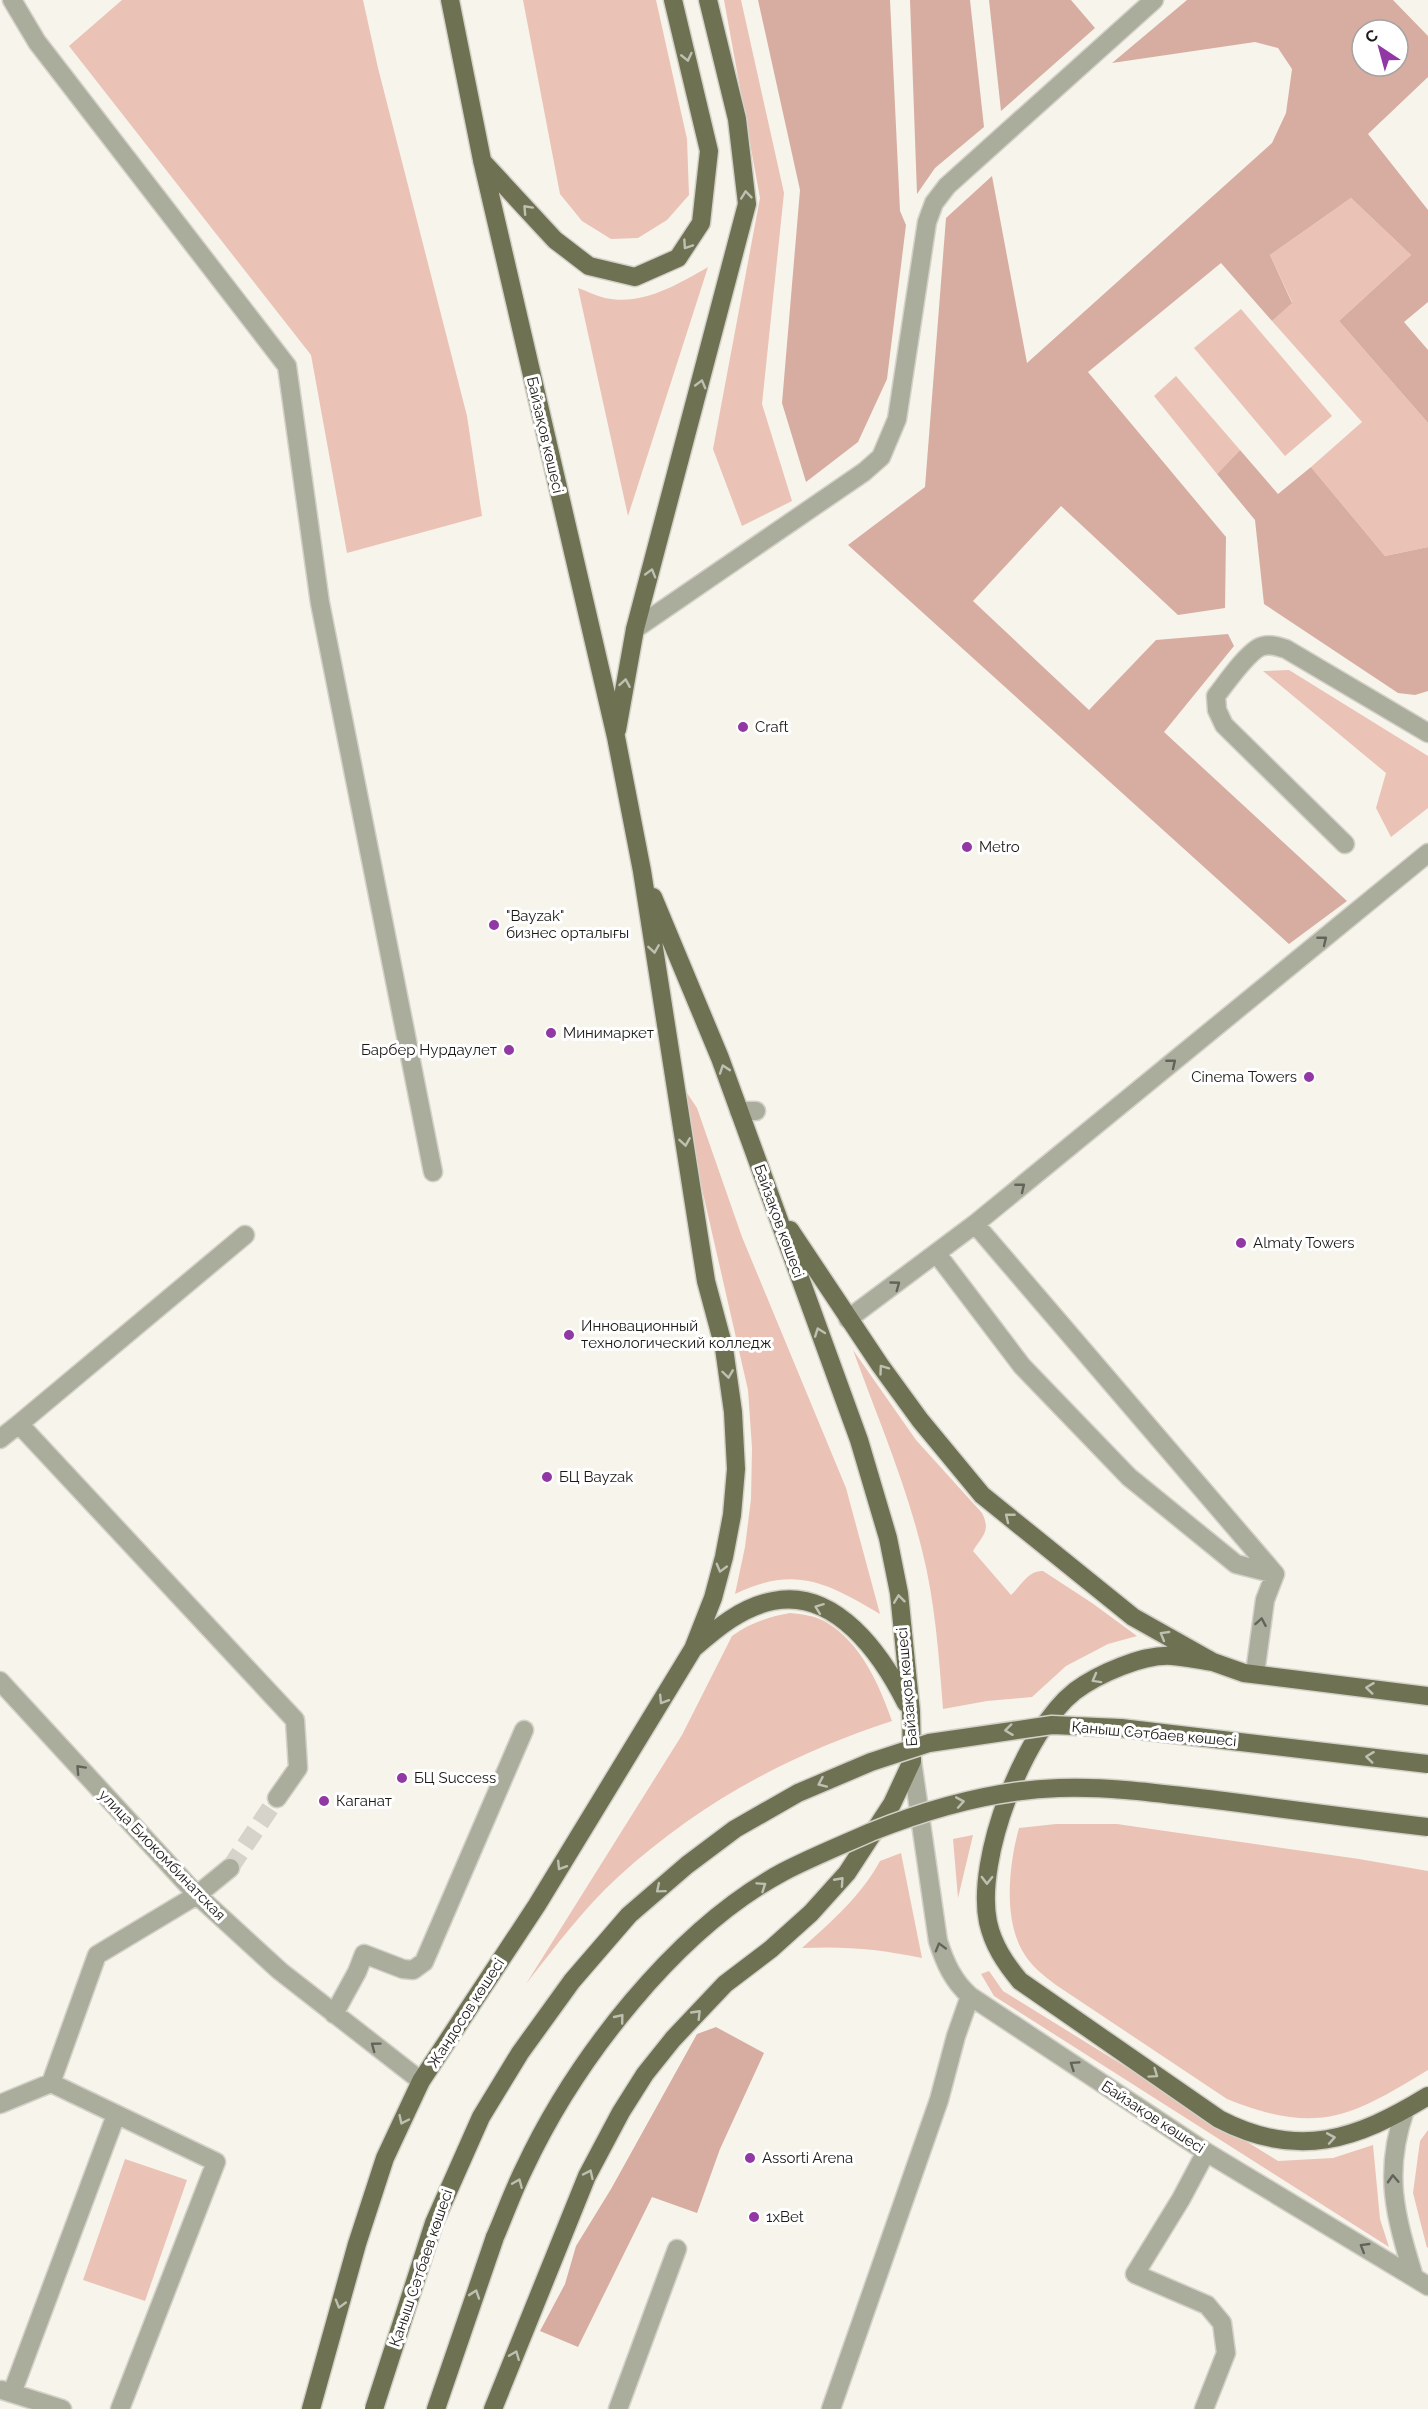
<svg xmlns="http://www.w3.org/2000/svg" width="1428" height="2409" font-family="Raleway,sans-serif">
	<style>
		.green { fill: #ebc2b6 }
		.forest { fill: #d8ada1; fill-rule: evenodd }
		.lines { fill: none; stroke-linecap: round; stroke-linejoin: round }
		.minor-tunnel { stroke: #d6d3cb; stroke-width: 18; stroke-dasharray: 18 9; stroke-linecap: butt }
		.minor-casing { stroke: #d4d1c9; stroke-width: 21 }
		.major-casing { stroke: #d4d1c9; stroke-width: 21 }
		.minor { stroke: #aaad9c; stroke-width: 18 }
		.major { stroke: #6e7253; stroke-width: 18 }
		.major-bridge-casing { stroke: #d4d1c9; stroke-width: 21; stroke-linecap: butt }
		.major-bridge { stroke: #6e7253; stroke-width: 18 }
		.oneway { stroke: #bec0b2 }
		.oneway2 { stroke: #62645a }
		.poi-dot { fill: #9138a4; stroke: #fff; stroke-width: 2 }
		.labels { text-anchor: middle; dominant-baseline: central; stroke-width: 6; stroke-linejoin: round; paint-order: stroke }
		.street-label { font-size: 15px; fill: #1b1a17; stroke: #fff }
		.poi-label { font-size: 15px; fill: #1b1a17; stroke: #fff; text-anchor: start }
	</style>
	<rect width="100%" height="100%" fill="#f7f4eb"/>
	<path class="green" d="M122,0H363L378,68L467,416L482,516L347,553L311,355L69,46Z
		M523,0H656L687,139L689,195L667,220L638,238L611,239L582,221L560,194Z
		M724,0H741L784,193L762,404L792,501L742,526L713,449L760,198Z
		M1351,198L1411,255L1339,321L1428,423V547L1385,556L1311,467L1362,422L1272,321L1292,302L1270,255Z
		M708,267L628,516L578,288C587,291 596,296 605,298C642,306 677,285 708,267Z
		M1241,309L1332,416L1285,456L1194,348Z
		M1176,376L1240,450L1217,474L1154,396Z
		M1289,670L1428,756V808L1391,837L1376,808L1386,773L1263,671Z
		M687,1093L697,1108L742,1237L846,1488L880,1614C827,1583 795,1565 735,1594L745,1547L751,1499L752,1448L748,1390L683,1106Z
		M853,1350L916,1440L982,1513C991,1531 983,1535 973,1551L1011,1595C1021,1586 1028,1570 1043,1571L1092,1603L1137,1636L1108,1644L1066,1666L1032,1697L987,1701L943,1709C939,1656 935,1601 922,1550C905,1481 877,1416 853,1350Z
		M790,1613C802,1614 816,1616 826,1622C861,1643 879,1684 892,1721C788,1755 699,1803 618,1877C583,1909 555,1947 526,1984L682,1735L732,1636C750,1623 768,1617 790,1613Z
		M1056,1824H1117L1359,1859L1428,1871V2070C1349,2118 1318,2135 1227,2099L1056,1985C1044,1976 1031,1966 1023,1952C1003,1918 1009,1864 1019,1828Z
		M973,1835L958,1898L953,1839Z
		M901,1853L922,1958C879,1949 846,1946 802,1948C832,1921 861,1896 880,1861Z
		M989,1971L1003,1991L1278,2161L1333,2158L1373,2145L1380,2219L1389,2247L994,1996L981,1974Z
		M1428,2130V2247L1427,2248L1413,2193L1420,2141Z
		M125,2159L187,2180L145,2301L83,2280Z"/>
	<path class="forest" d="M758,0H890L900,211L906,225L887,379L858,442L806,482L782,403L800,190Z
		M910,0H970L984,127L935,168L917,194Z
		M989,0H1071L1095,28L1001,111Z
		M1187,0H1393L1428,36V77L1368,134L1428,210V302L1404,322L1428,350V423L1339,321L1411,255L1351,198L1270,255L1292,303L1272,321L1221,263L1088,372L1226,537L1225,608L1178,615L1061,506L973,601L1089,710L1156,640L1228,634L1234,646L1164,732L1347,901L1289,944L848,545L925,487L946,218L992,176L1027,363L1272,143L1286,113L1292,69L1278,48L1255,42L1112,63ZM1362,30H1398V66H1362Z
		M1240,450L1278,494L1311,467L1385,556L1428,547V691L1415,695L1398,693L1264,604L1255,520L1217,474Z
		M716,2027L764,2053L720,2149L697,2213L652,2197L578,2347L540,2331L565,2284L576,2246L611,2189L697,2034Z"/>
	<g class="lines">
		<path class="minor-tunnel" d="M230,1868L277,1798"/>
		<g class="minor-casing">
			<path id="minor" d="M12,0L37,42L287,366L320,603L433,1172
				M635,629L864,472L881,457L897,419L927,222L934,203L947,186L1154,0
				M1345,844L1224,725L1217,710L1216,696C1227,682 1243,658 1258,648C1267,643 1277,646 1286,649L1428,733
				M739,1111H756
				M975,1224L1275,1574
				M245,1235L19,1424L295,1720L298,1768L277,1798
				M937,1254L1022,1366L1129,1477L1236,1564L1275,1574
				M848,1319L975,1224L1428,853
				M0,1439L19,1424
				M1255,1673L1265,1600L1275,1574
				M0,1681L197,1895L280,1971L421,2081
				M912,1761L938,1941C945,1963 953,1981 970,1996L1206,2152L1428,2286
				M334,2014L357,1972L364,1954L403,1969L413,1970L424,1962L524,1730
				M0,2104L51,2083
				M1405,2110C1383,2173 1395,2215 1414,2277
				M2,2390L62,2409
				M12,2393L116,2115
				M120,2409L216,2162L51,2083L97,1955L197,1895L230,1868
				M618,2409L677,2249
				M831,2409L939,2100L956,2036L970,1996
				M1204,2409L1226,2353L1222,2323L1207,2305L1135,2274L1181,2199L1206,2152"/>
		</g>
		<g class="major-casing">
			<path id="major" d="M482,161L555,240L589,266L635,277L678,258L701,223L709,151L673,0
				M617,730L635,629L747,204L737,119L708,0
				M790,1230L880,1365L920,1420L982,1495L1133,1617L1213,1662L1244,1673L1428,1696
				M694,1648C717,1628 742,1607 773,1601C836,1588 882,1655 906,1703
				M1213,1662C1199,1660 1186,1657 1172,1656C1143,1654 1098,1674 1075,1691C1024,1731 975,1859 988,1922C993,1945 1005,1963 1020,1981L1219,2119C1298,2160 1356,2140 1428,2096
				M311,2409L357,2244L385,2158L421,2081L537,1905L693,1649L713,1598L724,1557L732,1515L736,1469L733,1412L724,1348L706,1281L642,871L616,737L482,160L450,0
				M436,2409L495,2237
				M493,2409L587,2176L621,2112L645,2074L673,2039L725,1984L771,1949L811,1913L847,1873L892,1804L912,1761L911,1712L899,1593L888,1538L859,1440L720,1058L653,897"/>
		</g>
		<use href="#minor" class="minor"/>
		<use href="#major" class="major"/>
		<g class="major-bridge-casing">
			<path id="major-bridge" d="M495,2237C505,2214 513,2191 524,2169C575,2060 675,1930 783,1872C812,1857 842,1845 871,1832C931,1808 995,1790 1059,1788C1115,1786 1170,1795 1224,1801C1292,1810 1360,1819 1428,1827
				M374,2409L434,2223L481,2117L520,2053L572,1981L629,1915L687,1865L735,1829L798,1793L871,1762L929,1743L1052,1725L1121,1728L1428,1764"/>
		</g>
		<use href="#major-bridge" class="major-bridge"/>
	</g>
	<defs><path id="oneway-chevron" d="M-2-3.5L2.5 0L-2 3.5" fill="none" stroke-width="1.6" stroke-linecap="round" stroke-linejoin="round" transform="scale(1.5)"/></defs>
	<g class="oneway">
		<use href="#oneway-chevron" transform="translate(687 57) rotate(77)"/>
		<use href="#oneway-chevron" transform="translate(746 195) rotate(-96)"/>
		<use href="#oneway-chevron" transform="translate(527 209) rotate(-133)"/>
		<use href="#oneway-chevron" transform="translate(687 245) rotate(124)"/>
		<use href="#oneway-chevron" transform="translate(701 384) rotate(-75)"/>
		<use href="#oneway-chevron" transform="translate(651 573) rotate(-74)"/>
		<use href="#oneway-chevron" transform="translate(625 683) rotate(-80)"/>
		<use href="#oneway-chevron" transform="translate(654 949) rotate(81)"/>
		<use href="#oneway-chevron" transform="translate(724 1069) rotate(-109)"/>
		<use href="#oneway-chevron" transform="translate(685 1142) rotate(81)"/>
		<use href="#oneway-chevron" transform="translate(819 1332) rotate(-110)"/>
		<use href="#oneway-chevron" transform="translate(883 1369) rotate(-126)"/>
		<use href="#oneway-chevron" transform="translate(728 1374) rotate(82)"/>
		<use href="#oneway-chevron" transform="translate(1009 1517) rotate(-141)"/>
		<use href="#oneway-chevron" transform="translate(721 1568) rotate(105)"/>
		<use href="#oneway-chevron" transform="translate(899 1599) rotate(-97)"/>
		<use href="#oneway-chevron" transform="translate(819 1608) rotate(-159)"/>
		<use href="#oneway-chevron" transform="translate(1164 1635) rotate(-150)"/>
		<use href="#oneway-chevron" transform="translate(1096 1679) rotate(151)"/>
		<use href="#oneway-chevron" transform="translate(1370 1688) rotate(-173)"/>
		<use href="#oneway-chevron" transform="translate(663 1700) rotate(122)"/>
		<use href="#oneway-chevron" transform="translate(1009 1730) rotate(173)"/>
		<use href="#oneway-chevron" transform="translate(1370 1757) rotate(-173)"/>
		<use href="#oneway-chevron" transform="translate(822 1783) rotate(156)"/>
		<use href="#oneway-chevron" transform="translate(960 1802) rotate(-10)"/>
		<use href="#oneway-chevron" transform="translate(561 1866) rotate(122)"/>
		<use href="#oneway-chevron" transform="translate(987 1880) rotate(91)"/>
		<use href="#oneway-chevron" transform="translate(840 1881) rotate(-48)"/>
		<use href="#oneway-chevron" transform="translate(762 1886) rotate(-34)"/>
		<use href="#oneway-chevron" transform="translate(660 1889) rotate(140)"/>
		<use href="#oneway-chevron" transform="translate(697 2014) rotate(-46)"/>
		<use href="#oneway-chevron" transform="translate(620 2018) rotate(-51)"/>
		<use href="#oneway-chevron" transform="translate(1154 2074) rotate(35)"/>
		<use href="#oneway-chevron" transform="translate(403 2120) rotate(115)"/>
		<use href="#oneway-chevron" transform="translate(1331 2138) rotate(-10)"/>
		<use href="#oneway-chevron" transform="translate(589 2174) rotate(-65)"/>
		<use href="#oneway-chevron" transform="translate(518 2183) rotate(-67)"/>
		<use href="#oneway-chevron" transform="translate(475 2294) rotate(-71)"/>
		<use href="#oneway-chevron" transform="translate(340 2304) rotate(106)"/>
		<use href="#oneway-chevron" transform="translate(515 2355) rotate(-68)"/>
	</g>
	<g class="oneway2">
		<use href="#oneway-chevron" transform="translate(1323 940) rotate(-39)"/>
		<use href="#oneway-chevron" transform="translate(1172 1063) rotate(-39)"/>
		<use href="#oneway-chevron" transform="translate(1021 1187) rotate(-39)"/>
		<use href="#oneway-chevron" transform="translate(896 1285) rotate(-36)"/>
		<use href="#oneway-chevron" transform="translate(1261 1622) rotate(-80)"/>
		<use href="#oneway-chevron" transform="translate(80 1769) rotate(-133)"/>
		<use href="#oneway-chevron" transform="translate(940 1947) rotate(-106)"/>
		<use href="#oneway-chevron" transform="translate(375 2046) rotate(-143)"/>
		<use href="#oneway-chevron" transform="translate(1074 2065) rotate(-146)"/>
		<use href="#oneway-chevron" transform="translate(1393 2179) rotate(-93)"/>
		<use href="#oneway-chevron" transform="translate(1364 2247) rotate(-149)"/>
	</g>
	<g class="poi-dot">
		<circle cx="743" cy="727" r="6"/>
		<circle cx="967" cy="847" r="6"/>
		<circle cx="494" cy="925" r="6"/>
		<circle cx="551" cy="1033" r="6"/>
		<circle cx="509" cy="1050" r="6"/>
		<circle cx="1309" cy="1077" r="6"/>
		<circle cx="1241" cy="1243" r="6"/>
		<circle cx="569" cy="1335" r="6"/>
		<circle cx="547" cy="1477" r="6"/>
		<circle cx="402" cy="1778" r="6"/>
		<circle cx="324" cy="1801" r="6"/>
		<circle cx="750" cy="2158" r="6"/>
		<circle cx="754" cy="2217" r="6"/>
	</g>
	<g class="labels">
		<g class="street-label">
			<text transform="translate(545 435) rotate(77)">Байзақов көшесі</text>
			<text transform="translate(779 1221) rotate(70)">Байзақов көшесі</text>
			<text transform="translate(907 1687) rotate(-95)">Байзақов көшесі</text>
			<text transform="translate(1154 1734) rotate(5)">Қаныш Сәтбаев көшесі</text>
			<text transform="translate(162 1855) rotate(46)">улица Биокомбинатская</text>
			<text transform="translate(466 2013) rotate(-57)">Жандосов көшесі</text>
			<text transform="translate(1153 2117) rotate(33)">Байзақов көшесі</text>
			<text transform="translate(421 2268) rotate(-71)">Қаныш Сәтбаев көшесі</text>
		</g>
		<g class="poi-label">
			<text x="755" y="727">Craft</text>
			<text x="979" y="847">Metro</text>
			<text x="506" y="916">"Bayzak"<tspan x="506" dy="17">бизнес орталығы</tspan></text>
			<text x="563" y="1033">Минимаркет</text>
			<text x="497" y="1050" text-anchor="end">Барбер Нурдаулет</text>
			<text x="1297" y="1077" text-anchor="end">Cinema Towers</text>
			<text x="1253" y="1243">Almaty Towers</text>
			<text x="581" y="1326">Инновационный<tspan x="581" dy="17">технологический колледж</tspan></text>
			<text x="559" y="1477">БЦ Bayzak</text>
			<text x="414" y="1778">БЦ Success</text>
			<text x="336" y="1801">Каганат</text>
			<text x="762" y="2158">Assorti Arena</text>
			<text x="766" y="2217">1xBet</text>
		</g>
	</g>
	<g transform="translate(1380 48) rotate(324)"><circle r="28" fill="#ffffff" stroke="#a4a3a2" stroke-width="1.5"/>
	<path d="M0-4.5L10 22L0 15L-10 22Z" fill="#9138a4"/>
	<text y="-9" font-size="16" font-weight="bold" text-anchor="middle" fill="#1b1a17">С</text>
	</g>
</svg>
